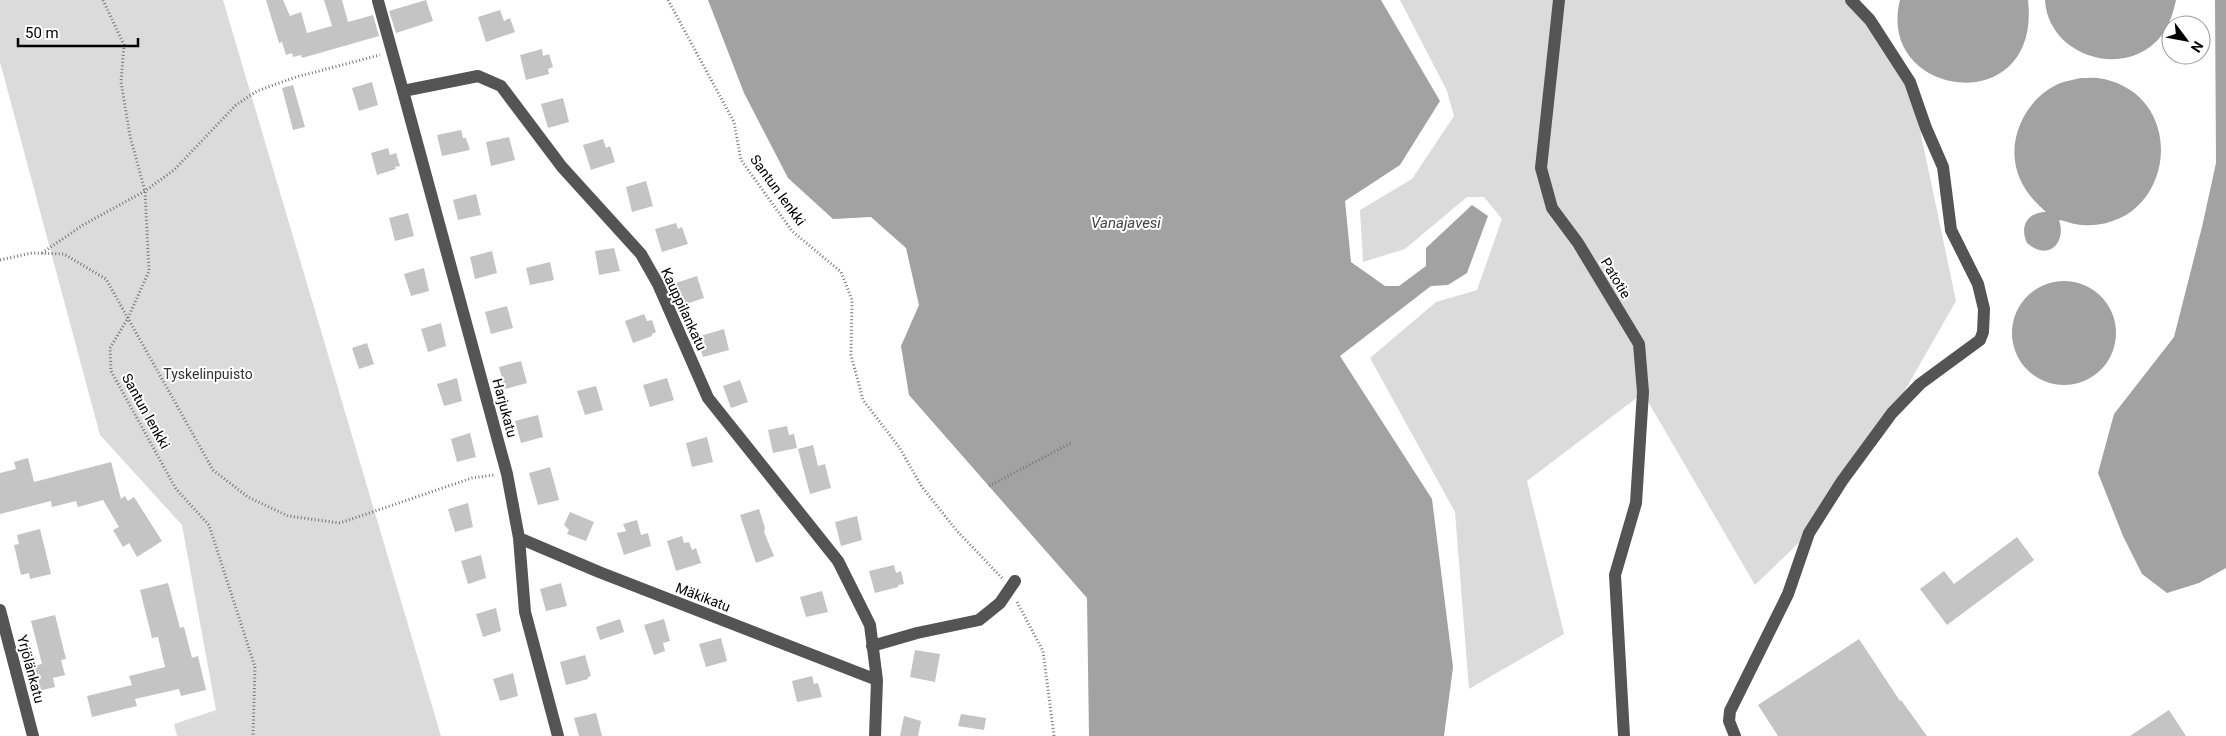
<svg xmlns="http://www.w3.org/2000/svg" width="2226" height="736" font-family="Roboto,sans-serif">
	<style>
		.green { fill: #dbdbdb }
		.water { fill: #a2a2a2 }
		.building { fill: #c4c4c4 }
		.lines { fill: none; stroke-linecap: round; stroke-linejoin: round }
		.path { stroke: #767676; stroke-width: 3; stroke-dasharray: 1 2.5; stroke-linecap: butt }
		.minor { stroke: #545454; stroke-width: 12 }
		.labels { text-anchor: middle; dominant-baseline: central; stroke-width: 4; stroke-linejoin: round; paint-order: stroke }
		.street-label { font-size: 14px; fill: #000; stroke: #fff }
		.park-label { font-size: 14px; fill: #323232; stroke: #fff }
		.water-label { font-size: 15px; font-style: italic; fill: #434343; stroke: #fff }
	</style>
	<rect width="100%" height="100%" fill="#fff"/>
	<path class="green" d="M0,0H223L441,736H177L174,724L216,710L182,525L100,435L0,62Z
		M1400,0H1851L1910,82L1956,301L1892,413L1809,533L1755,585L1643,393L1527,481L1564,634L1469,689L1455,512L1370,358L1436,302L1477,290L1502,219L1484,197H1467L1405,249L1363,262L1360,210L1412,179L1454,116L1447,91Z"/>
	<path class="water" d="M708,0H1381L1440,101L1400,165L1345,201L1351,262L1385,286H1399L1426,266V248L1472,205L1488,216L1467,273L1448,285L1431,286L1340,356L1432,499L1453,667L1444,736H1089L1087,598L909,395L901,346L919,305L906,248L871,217L833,219L788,178L744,93Z
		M1900,0H2028C2042,121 1875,99 1900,0Z
		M2045,0H2176C2173,13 2170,24 2162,35C2127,81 2048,57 2045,0Z
		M2215,0H2226V568L2199,583L2167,593L2142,574L2123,536L2098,473L2114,414L2174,337L2202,227L2216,163Z
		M2081,78C2088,78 2096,77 2104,79C2192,99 2173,231 2082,225C2074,225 2067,221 2059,220C2067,243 2048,262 2027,243C2019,226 2028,212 2046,212C2035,202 2026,193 2020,179C2004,143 2024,100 2058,84C2065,81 2073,80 2081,78Z
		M2012 333a52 52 0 1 1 104 0a52 52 0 1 1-104 0Z"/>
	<path class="building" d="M266,0H283L290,16L301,12L307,33L332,26L324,0H342L348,22L373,15L379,36L302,58L301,55L293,57L292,53L286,55L282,42L279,43Z
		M426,0L433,21L396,33L389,11Z
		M500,10L504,21L510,18L515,32L486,42L478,17Z
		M542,49L543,56L549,54L553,67L548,69L549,74L526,80L520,55Z
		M372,82L378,105L359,111L352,88Z
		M293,85L305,127L293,130L282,88Z
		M563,98L569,122L548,128L541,104Z
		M461,130L463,138H466L470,150L442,156L437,135Z
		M509,137L515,160L491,166L486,142Z
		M603,139L606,148L610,146L615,162L591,170L583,145Z
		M388,148L390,155L396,153L400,166L395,167L396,169L377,175L371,153Z
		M646,181L653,206L632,212L626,187Z
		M476,194L481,215L458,220L453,200Z
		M408,213L414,236L395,241L389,218Z
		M676,223L678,229L682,227L688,244L662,252L655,229Z
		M614,248L620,271L599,275L595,251Z
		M492,251L497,273L475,279L470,257Z
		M550,262L554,280L530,285L526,268Z
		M424,268L429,291L411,296L404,274Z
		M697,276L704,298L683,305L676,283Z
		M507,306L513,328L491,334L485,312Z
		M644,314L647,321L652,320L656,332L652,334V336L633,343L625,321Z
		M441,323L446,346L428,352L421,329Z
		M724,329L729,350L703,357L697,337Z
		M367,343L374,364L359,369L352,348Z
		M521,361L527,383L505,389L499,367Z
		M457,378L462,401L444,406L437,384Z
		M667,378L674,400L650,407L643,385Z
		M740,380L748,402L731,408L723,386Z
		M596,386L603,410L585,415L577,391Z
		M538,415L543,437L521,443L515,421Z
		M787,426L789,435L794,434L797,448L773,453L768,430Z
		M470,433L476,457L457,462L451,439Z
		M707,437L713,462L692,467L686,443Z
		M813,445L818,466L825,464L831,488L810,494L798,449Z
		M28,458L34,482L111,462L121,499L125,496L128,501L134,497L162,541L137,557L129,543L123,547L113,530L119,527L103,500L78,507L76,501L52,507L51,501L0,514V473L16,469L14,462Z
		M550,467L559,500L538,505L529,473Z
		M468,503L473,527L455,532L448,509Z
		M759,509L765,528L764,532L774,556L756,563L740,515Z
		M570,512L594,522L586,541L567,534L569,530L564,525Z
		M857,516L862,540L841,546L835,522Z
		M637,520L641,535L648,533L651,546L624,555L617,533L626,531L623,524Z
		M40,529L51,574L30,579L29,573L21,575L14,545L19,544L17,535Z
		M682,536L684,543L689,542L692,550L696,548L701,563L676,571L667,541Z
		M2017,537L2034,560L1947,625L1920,589L1944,571L1954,584Z
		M481,555L486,578L468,584L461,561Z
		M894,565L896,573L901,571L904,584L898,585V587L875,593L869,571Z
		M168,583L180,628L184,627L192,658L198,656L206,690L181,696L179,689L135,699L137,706L92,717L87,696L132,685L129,676L165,667L158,637L152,638L140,590Z
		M561,583L567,606L546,611L540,589Z
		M822,591L828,612L806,617L800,597Z
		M496,608L501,631L483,637L476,614Z
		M55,615L66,659L61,660L65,675L53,678L55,687L39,691L33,666L42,664L31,621Z
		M620,619L624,632L600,640L596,627Z
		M664,619L670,641L663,643L665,651L654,655L644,625Z
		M721,638L727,661L706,667L699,644Z
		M1859,639L1900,701L1901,700L1927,736H1778L1758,705Z
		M915,650L940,654L935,682L910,677Z
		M585,655L591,676L588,677V679L566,685L560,662Z
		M513,673L518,696L500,701L493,679Z
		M812,676L814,684L818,683L822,697L797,702L792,681Z
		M2169,710L2186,736H2130Z
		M596,713L602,736H579L574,718Z
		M961,714L986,718L984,730L958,726Z
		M904,716L921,721L918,736H900Z"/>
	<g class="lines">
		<path class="path" d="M103,0L124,45L121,82L130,136L145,191L149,271L128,318L110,348L111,371L176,489L209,525L255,667L253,736
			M668,0L734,122L741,160L792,231L841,272L852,300L851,355L863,400L899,447L922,487L957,531L1002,578
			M42,253L83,225L145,191L174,170L236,105L257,91L296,77L380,55
			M0,260L32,253L64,254L106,279L213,470L248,497L288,516L340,523L472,478L494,475
			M989,486L1071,443
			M1017,602L1043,651L1054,736"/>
		<path class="minor" d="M1559,0L1541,168L1552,208L1578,243L1639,344L1643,392L1636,503L1615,575L1624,736
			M378,1L403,91L478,76L501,86L562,167L641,254L658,284L708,398L838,561L870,625L877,680L875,736
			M403,91L507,474L519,538L525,612L558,736
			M519,538L599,572L877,680
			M0,610L33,736
			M872,646L917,633L979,620L1000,603L1015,581
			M1735,736L1729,721L1730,711L1788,594L1809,533L1842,481L1892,413L1920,384L1980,340L1983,332L1984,309L1978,284L1951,230L1943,167L1926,128L1910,82L1870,20L1851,0"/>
	</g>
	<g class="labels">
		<g class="street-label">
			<text transform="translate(778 190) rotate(54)">Santun lenkki</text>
			<text transform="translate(1616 278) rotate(59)">Patotie</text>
			<text transform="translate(684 309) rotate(65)">Kauppilankatu</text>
			<text transform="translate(505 408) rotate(75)">Harjukatu</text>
			<text transform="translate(146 411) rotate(61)">Santun lenkki</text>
			<text transform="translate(703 597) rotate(21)">Mäkikatu</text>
			<text transform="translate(31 669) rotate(75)">Yrjölänkatu</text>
		</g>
		<g class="park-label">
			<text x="208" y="374">Tyskelinpuisto</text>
		</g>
		<g class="water-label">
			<text x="1126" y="223">Vanajavesi</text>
		</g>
	</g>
	<g transform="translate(2186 40) rotate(122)"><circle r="24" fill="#ffffff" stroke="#999999"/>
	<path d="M0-4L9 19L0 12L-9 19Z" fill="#000000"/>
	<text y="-8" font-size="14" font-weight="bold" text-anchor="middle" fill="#000000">N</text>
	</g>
	<path d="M18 38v8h120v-8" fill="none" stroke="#000000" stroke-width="2.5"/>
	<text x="25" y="38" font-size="15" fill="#000000" stroke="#ffffff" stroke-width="4" paint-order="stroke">50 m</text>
</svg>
